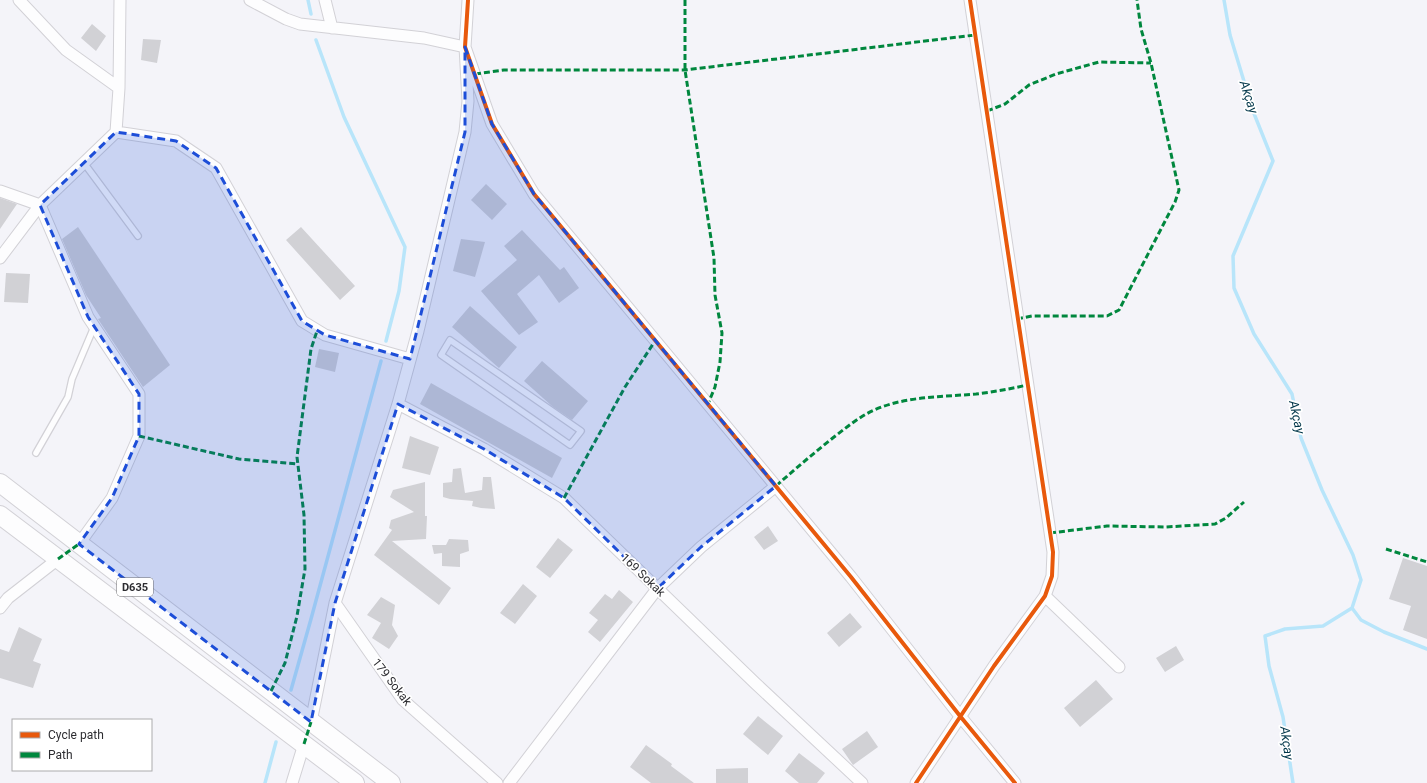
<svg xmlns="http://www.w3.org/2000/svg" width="1427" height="783" font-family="Roboto,sans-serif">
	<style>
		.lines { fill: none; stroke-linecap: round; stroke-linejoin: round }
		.stream { stroke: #b8e5fa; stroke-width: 3.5 }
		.building { fill: #d1d1d5 }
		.service-casing { stroke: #d2d1d6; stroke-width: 8 }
		.minor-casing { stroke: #d2d1d6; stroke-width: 13 }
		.trunk-casing { stroke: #d2d1d6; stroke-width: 20 }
		.service { stroke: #fdfdfe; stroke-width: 5.5 }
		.minor { stroke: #fdfdfe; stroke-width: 11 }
		.trunk { stroke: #fdfdfe; stroke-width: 18 }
		.quiet { stroke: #00873e; stroke-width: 3; stroke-dasharray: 6 3; stroke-linecap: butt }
		.cycleway-casing { stroke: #fff; stroke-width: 6 }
		.cycleway { stroke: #e8590c; stroke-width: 4 }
		.marked { fill: #1d4ed8; fill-opacity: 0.2; stroke: #1d4ed8; stroke-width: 3; stroke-dasharray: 8 5; stroke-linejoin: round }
		.labels { text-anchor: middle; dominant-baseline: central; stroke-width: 3.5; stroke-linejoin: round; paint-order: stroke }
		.shield { fill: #fff; stroke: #6c6c6f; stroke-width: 1 }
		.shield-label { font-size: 11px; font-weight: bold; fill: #2d2d31 }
		.street-label { font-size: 12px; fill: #2d2d31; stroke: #fff }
		.water-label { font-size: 13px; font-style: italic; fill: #003649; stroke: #fff }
	</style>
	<rect width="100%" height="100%" fill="#f4f4f9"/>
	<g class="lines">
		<path class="stream" d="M308,0L311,14
			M1224,0L1230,35L1253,111L1273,161L1233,256L1234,288L1254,334L1292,394L1301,438L1322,490L1353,555L1361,580L1352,608L1323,626L1285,629L1265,636L1269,666L1283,717L1293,783
			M316,40L344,117L405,247L399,291L386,341
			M1352,608L1361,620L1384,632L1427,649
			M291,690L311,619L381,361
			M265,783L276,742"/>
	</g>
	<path class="building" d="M92,24L106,36L96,51L81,38Z
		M143,39L161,40L157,63L141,60Z
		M486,184L507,204L492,220L471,200Z
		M0,198L17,204L0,229Z
		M78,227L170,365L143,387L98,319L101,318L86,295L62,239Z
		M301,227L355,286L340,300L286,240Z
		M522,230L560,270L564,267L579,288L559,303L539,275L517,294L538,322L519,335L481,291L517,260L504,246Z
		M461,239L485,242L475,277L453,271Z
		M6,273L30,274L28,303L4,302Z
		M470,306L517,347L499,368L452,327Z
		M319,349L339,353L335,372L315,367Z
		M542,361L588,401L572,420L553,407L524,381Z
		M431,383L562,458L552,478L420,404Z
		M410,436L439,447L430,475L402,468Z
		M461,468L465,493L482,490L483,477H491L495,509L481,508L472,506L473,501L450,499L443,497V483L452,482L453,469Z
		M425,482V516H427L426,539L392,541L451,588L439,605L374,555L392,530L389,528L391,520L414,512L390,497L393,490Z
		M768,526L778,541L764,550L754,537Z
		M558,538L573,550L550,578L536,567Z
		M449,539L468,540L469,551L460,554V567L442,566V553L434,554L432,545H446Z
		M1403,558L1427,566V639L1403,630L1411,606L1389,599Z
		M523,584L537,596L515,624L500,613Z
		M619,590L633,602L600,642L588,632L598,620L589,613L605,594L612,599Z
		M381,597L395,605L392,625L398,636L389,649L372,638L381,623L367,615Z
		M850,613L862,627L839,647L827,633Z
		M19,627L42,639L33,661L41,664L33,688L0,678V649L9,652Z
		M1176,646L1184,660L1165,672L1156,658Z
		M1096,680L1113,699L1080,727L1064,708Z
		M758,716L783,736L768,755L743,734Z
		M867,731L878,747L853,765L842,749Z
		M646,745L672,764L671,766L694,783H651L630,767Z
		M799,753L825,773L817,783H799L785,771Z
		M748,768V783H716V769Z"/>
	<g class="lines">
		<g class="service-casing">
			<path id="service" d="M84,163L138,236
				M450,340L581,431L570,445L441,355Z
				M36,453L68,397L72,379L94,327"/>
		</g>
		<g class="minor-casing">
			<path id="minor" d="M19,0L66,50L119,88
				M250,0L286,19L300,24L424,38L465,47L468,101L465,132L418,331L398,404L335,603L311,722
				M325,0L332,28
				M468,0L465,47L492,124L534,194L851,577L960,716L1015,783
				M116,132L176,141L216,168L302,321L325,335L410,359
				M0,191L40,205L88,317L139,394V436L112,498L79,544
				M0,258L40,205L116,132L119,88L120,0
				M398,404L484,449L564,498L754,682L862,783
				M1045,596L1119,667
				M335,603L403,700L497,783
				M0,608L8,598L58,559
				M292,783L304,744
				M509,783L657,589L701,547L776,486
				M916,783L994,666L1045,596L1052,576L1053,552L970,0"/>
		</g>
		<g class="trunk-casing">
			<path id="trunk" d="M0,483L391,783
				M0,515L355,783"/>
		</g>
		<use href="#service" class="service"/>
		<use href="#minor" class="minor"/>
		<use href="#trunk" class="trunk"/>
		<path class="quiet" d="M685,0V70L714,258L715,295L722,333L720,362L715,387L708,404
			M475,74L504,70H685L975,35
			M987,111L1005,104L1029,85L1056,74L1099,62L1151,63
			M1017,319L1032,316H1107L1119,310L1175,202L1179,190L1151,63L1141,29L1137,0
			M139,436L239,459L298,464
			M776,486C795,469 814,453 834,437C847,427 859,417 874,410C906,396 942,397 976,394C993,392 1010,389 1027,385
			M564,498L625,387L655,341
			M1050,533L1107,526L1166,527L1215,524L1226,518L1244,502
			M1386,549L1427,562
			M58,559L79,544
			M271,691L285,663L297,616L305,569L304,515L297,457L311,349L317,331
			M304,744L311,722"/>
		<g class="cycleway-casing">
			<path id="cycleway" d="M468,0L465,47L492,124L534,194L851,577L960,716L1015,783
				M916,783L994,666L1045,596L1052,576L1053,552L970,0"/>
		</g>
		<use href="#cycleway" class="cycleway"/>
	</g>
	<path class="marked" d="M465,47L492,124L534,194L776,486L701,547L657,589L564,498L484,449L398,404L335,603L311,722L79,544L112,498L139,436V394L88,317L40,205L116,132L176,141L216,168L302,321L325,335L410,359L465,132Z"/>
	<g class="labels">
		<rect class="shield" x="117" y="578" width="36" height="18" rx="3"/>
		<g class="shield-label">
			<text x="135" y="587">D635</text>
		</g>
		<g class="street-label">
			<text transform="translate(643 575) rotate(44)">169 Sokak</text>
			<text transform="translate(392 682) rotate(52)">179 Sokak</text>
		</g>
		<g class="water-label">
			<text transform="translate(1249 97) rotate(72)">Akçay</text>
			<text transform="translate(1297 417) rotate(78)">Akçay</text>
			<text transform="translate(1287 743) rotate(82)">Akçay</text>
		</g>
	</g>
	<rect x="12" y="719" width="140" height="52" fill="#ffffff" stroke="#ababad"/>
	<rect x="20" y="732" width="20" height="6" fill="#e8590c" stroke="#ababad"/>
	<text x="48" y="739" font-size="12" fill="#2d2d31">Cycle path</text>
	<rect x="20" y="752" width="20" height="6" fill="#00873e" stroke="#ababad"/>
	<text x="48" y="759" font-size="12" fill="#2d2d31">Path</text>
</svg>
